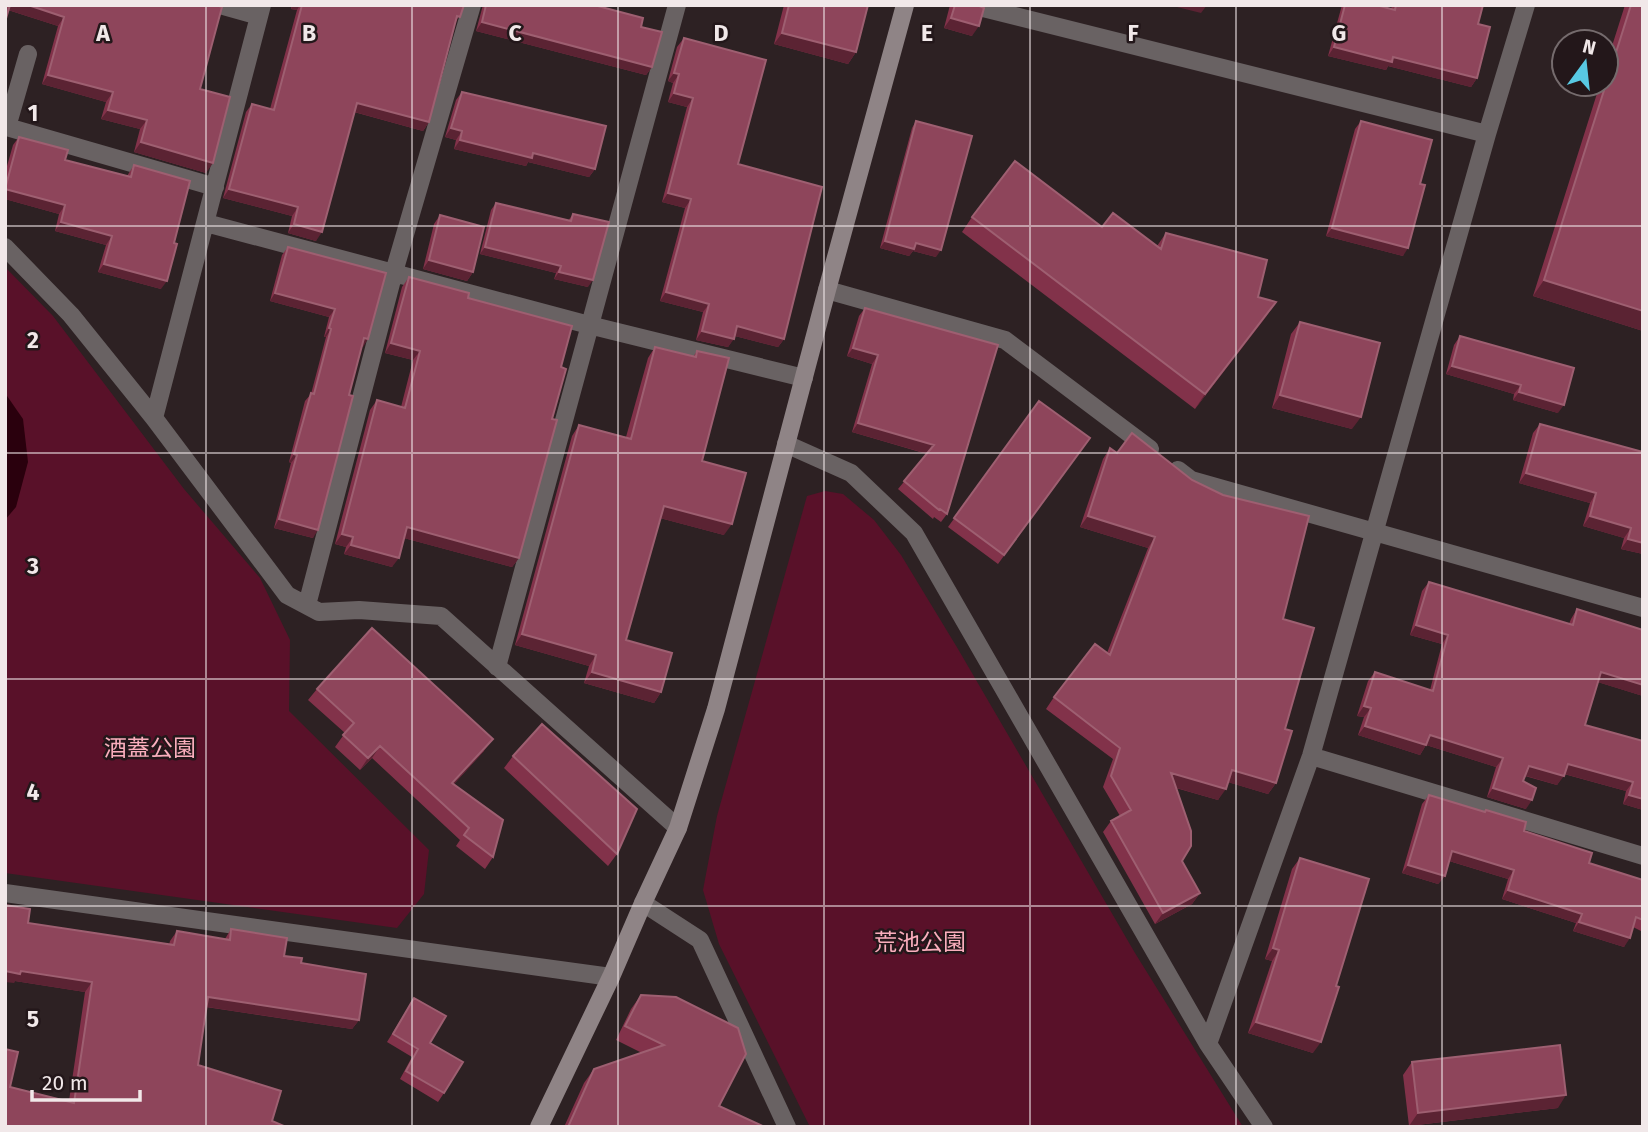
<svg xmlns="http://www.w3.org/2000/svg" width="1648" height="1132" font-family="'Fira Sans','Noto Sans JP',sans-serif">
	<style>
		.green { fill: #591129 }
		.water { fill: #2a000d }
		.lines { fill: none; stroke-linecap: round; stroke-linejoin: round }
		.street { stroke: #696263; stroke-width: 18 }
		.secondary { stroke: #8f8486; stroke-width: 18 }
		.wall { fill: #82324a }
		.shaded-wall { fill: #5b2333 }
		.building { fill: #8e455b; stroke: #9e5f71; stroke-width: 2 }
		.grid { fill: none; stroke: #f1e8e9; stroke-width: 2; stroke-opacity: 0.55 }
		.labels { text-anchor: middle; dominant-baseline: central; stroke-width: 5; stroke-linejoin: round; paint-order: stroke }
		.park-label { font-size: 23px; fill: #faaebd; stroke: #23171a }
		.grid-label { font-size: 23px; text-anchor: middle; font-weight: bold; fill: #f1e8e9; stroke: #23171a; stroke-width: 5; stroke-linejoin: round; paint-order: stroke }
	</style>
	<rect width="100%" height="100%" fill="#2d2123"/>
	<path class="green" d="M5,267L53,316L184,489L260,578L290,640L289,711L429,850L424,894L397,928L5,873Z
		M825,491L843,494L874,520L901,555L958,649L1135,953L1243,1127H810L719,944L703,890L717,816L807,496Z"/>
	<path class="water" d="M5,393L23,419L28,462L16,507L5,520Z"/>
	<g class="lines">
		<path class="street" d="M220,5L259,16
			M971,5L1487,134
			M28,54L7,127L215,187
			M206,223L589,325L804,378
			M5,247L71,315L154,418L287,595L319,612L359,610L441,616L678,828
			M827,290L1005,340L1150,449
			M154,418L262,5
			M786,444L851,473L914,533L1208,1044L1264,1127
			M1178,470L1191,480L1643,608
			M307,605L394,272L472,5
			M497,667L677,5
			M1311,756L1643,856
			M5,893L611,977
			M643,903L700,940L787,1127
			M1208,1044L1311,756L1487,134L1526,5"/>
		<path class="secondary" d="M539,1127L611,977L643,903L678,828L716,709L827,290L905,5"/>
	</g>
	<path class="wall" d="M5,5H216L200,89L206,173L134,152L140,129L101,119L106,102L42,84L58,26L8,10Z
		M292,5H464L455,24L429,122L423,131L354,112L316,241L288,233L292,216L223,198L246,112L252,104L270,109L297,10L291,9Z
		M483,5H594L641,27L652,67L646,75L476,31Z
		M784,5H868L856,52L848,64L774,44Z
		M950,5H977L972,36L944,28Z
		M1342,5H1376L1391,9L1392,5H1483L1478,24L1477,78L1471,87L1388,66L1386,70L1328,56Z
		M1625,5H1643V331L1533,296L1600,84H1606V65Z
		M684,38L738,164L784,339L778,347L735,336L728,347L696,340L703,312L660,301L685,208L662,202L687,107L668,102L673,83L668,81L677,47Z
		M462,92L595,169L589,177L528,162L526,166L454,149L456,140L445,137L456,100Z
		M916,121L936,257L913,251L909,256L880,248L912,128Z
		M1361,121L1420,184L1403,256L1326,236L1355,129Z
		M19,137L65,160L127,176L134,165L161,289L98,272L106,245L55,231L59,214L5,199V173L13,145Z
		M496,203L568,221L573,214L588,287L554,279L556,273L480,254L491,210Z
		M440,215L473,272L467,281L423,269L434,224Z
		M972,217L1102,227L1157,246L1166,233L1258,297L1276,302L1195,409L962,232Z
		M288,247L363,347H362L349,395L313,538L274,528L291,463L289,462L305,401L311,394L326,337H324L329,317L270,301L282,255Z
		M409,277L468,298L561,367L552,419L519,558L512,567L404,538L392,567L344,554L346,547L335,544L370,410L377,400L401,407L413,360L385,353L402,287Z
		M865,308L998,345L947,514L941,522L934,517L933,519L898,489L927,454L852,432L872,364L847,356L859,316Z
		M1300,322L1352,429L1272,408L1291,334Z
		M1460,336L1558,413L1513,400L1514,394L1446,374L1454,345Z
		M655,347L693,357L697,351L702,461L724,535L660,518L626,640L661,692L654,703L584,683L589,666L515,645L572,436L579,425L626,437L648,358Z
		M1039,401L1090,438L998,564L948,527Z
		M1540,424L1643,452V554L1621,549L1624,538L1583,526L1590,503L1519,483L1533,433Z
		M1110,448L1283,619L1285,729L1276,783L1268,794L1228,782L1218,800L1176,788L1182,861L1200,893L1192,904L1155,924L1103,832L1111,821L1120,816L1103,787L1113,759L1046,709L1054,697L1107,653L1148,548L1080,527L1103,459Z
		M1429,582L1569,624L1571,619L1577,609L1643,696L1598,682L1585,725L1643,741V810L1623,804L1626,791L1564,774L1557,785L1525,776L1523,781L1526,809L1487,797L1496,767L1426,745L1420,755L1358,735L1364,717L1357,716L1368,681L1375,672L1430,690L1442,644L1410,635L1422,591Z
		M317,689L484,751L454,784L493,857L485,869L456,846L460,840L372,758L360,770L335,747L345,733L308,700Z
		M513,756L617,854L608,866L504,768Z
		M1429,795L1485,812L1486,810L1524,831L1589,863L1643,880V932L1633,927L1624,947L1573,931L1576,923L1502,899L1508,879L1449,861L1445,876L1438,884L1402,873L1422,804Z
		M1300,858L1313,1053L1248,1033L1272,961L1265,959L1292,869Z
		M28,923L169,945L170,941L177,931L225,939L231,929L301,963L359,1020L352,1029L206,1007L198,1065L5,1127L10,1087L69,1101L85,992L15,981L14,983Z
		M641,995L719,1106L765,1127H564L584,1083L594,1069L642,1053L616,1040L631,1009Z
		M414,998L430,1043L444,1093L438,1102L400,1079L412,1057L387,1042Z
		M1412,1062L1558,1108L1409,1126L1403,1075Z"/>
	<path class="shaded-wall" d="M7,5H28L64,17L58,26L5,9Z
		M293,5H300L297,10L291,9Z
		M1169,5H1207L1201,13Z
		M951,18L979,26L972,36L944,28Z
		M482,22L652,67L646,75L476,31Z
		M782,33L856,52L848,64L774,44Z
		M1334,47L1393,57L1477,78L1471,87L1388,66L1386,70L1328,56Z
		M674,73L679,74L673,83L668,81Z
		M48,75L113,92L106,102L42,84Z
		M674,93L693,98L687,107L668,102Z
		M357,103L429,122L423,131L351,111Z
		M108,110L147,120L140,129L101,119Z
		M451,128L462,131L456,140L445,137Z
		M460,140L533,153L595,169L589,177L528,162L526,166L454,149Z
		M141,142L213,163L206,173L134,152Z
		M5,189L65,205L59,214L5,199Z
		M229,189L298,207L292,216L223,198Z
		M668,193L691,199L685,208L662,202Z
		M61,222L112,236L106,245L55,231Z
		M294,224L322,232L316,241L288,233Z
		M1332,228L1408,248L1403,256L1326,236Z
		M885,241L916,243L941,250L936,257L913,251L909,256L880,248Z
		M485,247L561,266L556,273L480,254Z
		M429,260L473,272L467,281L423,269Z
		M104,264L167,281L161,289L98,272Z
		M559,272L593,280L588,287L554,279Z
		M1544,280L1643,311V331L1533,296Z
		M666,292L709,304L703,312L660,301Z
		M275,293L335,309L329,317L270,301Z
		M1276,302L1266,317L1195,409L1205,394Z
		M737,326L784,339L778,347L731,335Z
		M329,328L331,329L326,337H324Z
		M702,331L734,339L728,347L696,340Z
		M364,338L368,339L363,347L358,346Z
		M391,343L420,351L413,360L385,353Z
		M853,348L878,355L872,364L847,356Z
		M1452,366L1521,385L1514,394L1446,374Z
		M1519,392L1564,405L1558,413L1513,400Z
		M1280,395L1361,417L1352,429L1272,408Z
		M858,423L934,445L928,454L852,432Z
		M294,454L297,455L291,463L289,462Z
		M1526,473L1596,493L1590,503L1519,483Z
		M664,506L732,524L724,535L656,517Z
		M1088,516L1155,537L1148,548L1080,527Z
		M1590,516L1631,528L1624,538L1583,526Z
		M279,519L318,530L313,538L274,528Z
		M407,527L519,558L512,567L400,537Z
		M342,534L353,537L346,547L335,544Z
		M1628,539L1643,543V554L1621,549Z
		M351,545L399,558L392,567L344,554Z
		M1416,625L1448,635L1442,644L1410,635Z
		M522,634L596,655L589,666L515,645Z
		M592,672L661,692L654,703L584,683Z
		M1601,672L1643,685V696L1594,681Z
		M1364,706L1371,708L1364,717L1357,716Z
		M1365,726L1426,745L1420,755L1358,735Z
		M1430,735L1503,758L1496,767L1423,744Z
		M493,739L484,751L444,795L452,783Z
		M380,746L372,758L360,770L368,758Z
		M1568,764L1633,782L1626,791L1561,773Z
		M1529,766L1564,776L1557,785L1523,775Z
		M1232,770L1276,783L1268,794L1224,781Z
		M1171,773L1226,789L1218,800L1163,784Z
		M1493,788L1532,800L1526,809L1487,797Z
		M1629,795L1643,799V810L1623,804Z
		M1452,851L1514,870L1508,879L1446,860Z
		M1408,865L1445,876L1438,884L1402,873Z
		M1508,890L1582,914L1576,923L1502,899Z
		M1200,893L1192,904L1155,924L1163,913Z
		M1579,922L1630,938L1624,947L1573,931Z
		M1273,948L1279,950L1272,961L1265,959Z
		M5,971H21L92,982L85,992L15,981L14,983L5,982Z
		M208,997L359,1020L352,1029L201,1006Z
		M1256,1022L1321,1042L1313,1053L1248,1033Z
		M1566,1095L1558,1108L1409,1126L1418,1113Z"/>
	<path class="building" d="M5,5H10L5,22Z
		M28,5H216L222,7L200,89L230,97L213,163L141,142L147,120L108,110L113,92L48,75L64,17Z
		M302,5H464L460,17L457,16L429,122L357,103L322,232L294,224L298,207L229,189L252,104L274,110Z
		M486,5H594L643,18L641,27L662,32L652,67L482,22Z
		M789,5H868L856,52L782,33Z
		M955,5H977L984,8L979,26L951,18Z
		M1345,5H1376L1395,10L1396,5H1483L1478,24L1490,27L1477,78L1393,57L1392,62L1334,47Z
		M1631,5H1643V311L1544,280Z
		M684,38L766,60L738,164L822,187L784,339L737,326L734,339L702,331L709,304L666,292L691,199L668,193L693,98L674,93L679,74L674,73Z
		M462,92L606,126L595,169L533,153L532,158L460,140L462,131L451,128Z
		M916,121L972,136L941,250L916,243L914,249L885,241Z
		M1361,121L1432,140L1420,184L1425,185L1408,248L1332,228Z
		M19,137L68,150L65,160L131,177L134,165L190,181L174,243L177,244L167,281L104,264L112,236L61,222L65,205L5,189Z
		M1015,161L1102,227L1113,213L1161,249L1166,233L1267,260L1258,297L1276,302L1205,394L972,217Z
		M496,203L571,221L573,214L609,222L593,280L559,272L561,266L485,247Z
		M440,215L484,227L473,272L429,260Z
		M288,247L386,273L368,339L364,338L349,395L353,396L318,530L279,519L297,455L294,454L311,393L314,394L331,329L329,328L335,309L275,293Z
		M409,277L469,293L468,298L572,326L561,367L566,369L552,419L557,420L519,558L407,527L399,558L351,545L353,537L342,534L377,400L405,408L420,351L391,343Z
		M865,308L998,345L947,514L940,509L939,510L904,481L934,445L858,423L878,355L853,348Z
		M1300,322L1380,343L1361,417L1280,395Z
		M1460,336L1574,368L1564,405L1519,392L1521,385L1452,366Z
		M655,347L696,357L697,351L729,358L702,461L746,473L732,524L664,506L626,640L672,653L661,692L592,672L596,655L522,634L579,425L631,439Z
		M1039,401L1090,438L1004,555L954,518Z
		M1540,424L1643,452V543L1628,539L1631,528L1590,516L1596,493L1526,473Z
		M1132,433L1192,480L1223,495L1309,516L1283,619L1314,628L1285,729L1292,731L1276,783L1232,770L1226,789L1171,773L1191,831V846L1182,861L1200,893L1163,913L1111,821L1131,810L1111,776L1120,748L1054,697L1095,644L1110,655L1155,537L1088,516L1110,448L1117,453Z
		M1429,582L1573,625L1577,609L1643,630V685L1601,672L1585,725L1643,741V799L1629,795L1633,782L1568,764L1564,776L1529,766L1523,781L1536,788L1532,800L1493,788L1503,758L1430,735L1426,745L1365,726L1371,708L1364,706L1375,672L1433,691L1448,635L1416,625Z
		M372,628L493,739L452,783L503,820L493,857L464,835L469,828L380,746L368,758L343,735L354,723L317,689Z
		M542,724L637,809L617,854L513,756Z
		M1429,795L1485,812L1486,810L1526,822L1524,831L1592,853L1589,863L1643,880V920L1636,917L1630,938L1579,922L1582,914L1508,890L1514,870L1452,851L1445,876L1408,865Z
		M1300,858L1369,879L1336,986L1339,987L1321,1042L1256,1022L1279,950L1273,948Z
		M5,905L30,909L28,923L174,945L177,931L230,940L231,929L287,938L284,956L302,958L301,963L366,974L359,1020L208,997L198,1065L281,1091L272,1121L286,1127H5V1049L18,1052L10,1087L74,1103L92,982L21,971L20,974L5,971Z
		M641,995L676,997L738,1028L746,1054L719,1106L765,1127H568L594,1069L664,1045L625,1026Z
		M414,998L446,1016L430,1043L463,1062L444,1093L406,1071L418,1049L393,1034Z
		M1560,1045L1566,1095L1418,1113L1412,1062Z"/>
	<path class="grid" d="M206,5V1127M412,5V1127M618,5V1127M824,5V1127M1030,5V1127M1236,5V1127M1442,5V1127M5,226H1643M5,453H1643M5,679H1643M5,906H1643"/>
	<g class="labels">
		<g class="park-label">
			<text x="150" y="748">酒蓋公園</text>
			<text x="920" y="942">荒池公園</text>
		</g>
	</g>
	<g class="grid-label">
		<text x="103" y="41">A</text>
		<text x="309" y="41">B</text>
		<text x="515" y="41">C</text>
		<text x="721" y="41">D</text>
		<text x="927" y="41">E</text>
		<text x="1133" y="41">F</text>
		<text x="1339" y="41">G</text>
		<text x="33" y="121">1</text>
		<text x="33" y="348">2</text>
		<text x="33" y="574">3</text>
		<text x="33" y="800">4</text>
		<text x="33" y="1027">5</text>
	</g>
	<rect width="1648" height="1132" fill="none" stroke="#f1e8e9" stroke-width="14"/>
	<g transform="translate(1585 63) rotate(15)"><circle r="33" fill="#23171a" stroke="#756b6d" stroke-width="2"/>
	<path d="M0-5L12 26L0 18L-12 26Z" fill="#58c9e3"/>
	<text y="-10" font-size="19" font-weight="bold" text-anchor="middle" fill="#f1e8e9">N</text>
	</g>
	<path d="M32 1090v10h108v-10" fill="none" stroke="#f1e8e9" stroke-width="3.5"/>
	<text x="42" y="1090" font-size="21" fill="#f1e8e9" stroke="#23171a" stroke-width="5" paint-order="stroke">20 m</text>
</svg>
